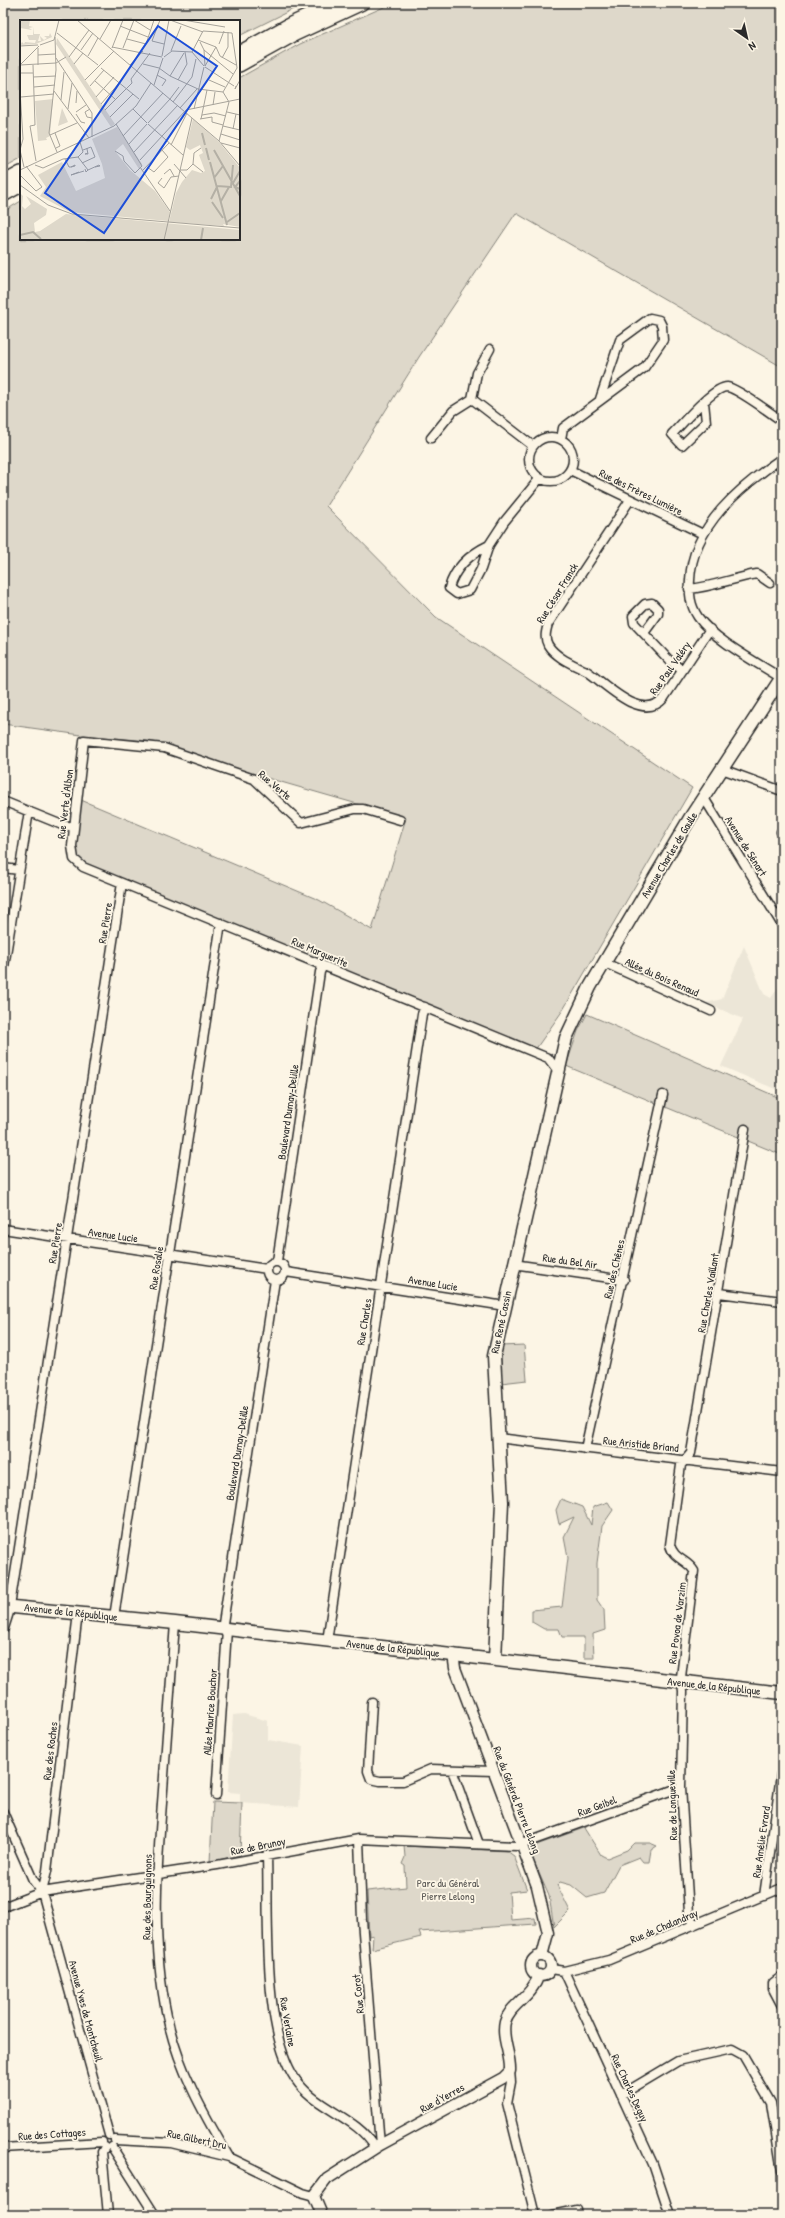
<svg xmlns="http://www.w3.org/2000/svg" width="785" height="2218" font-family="'Patrick Hand',sans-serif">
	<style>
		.built { fill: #ece6d7 }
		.green { fill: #ded8ca; stroke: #84827a }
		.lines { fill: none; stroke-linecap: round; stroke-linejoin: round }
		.minor-casing { stroke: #2b2b2b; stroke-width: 11 }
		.tertiary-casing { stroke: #2b2b2b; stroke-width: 13 }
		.secondary-casing { stroke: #2b2b2b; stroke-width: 15 }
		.primary-casing { stroke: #2b2b2b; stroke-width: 16 }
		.minor { stroke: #fcf5e5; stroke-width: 8 }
		.tertiary { stroke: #fcf5e5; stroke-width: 10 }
		.secondary { stroke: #fcf5e5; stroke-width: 12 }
		.primary { stroke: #fcf5e5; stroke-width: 13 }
		.labels { text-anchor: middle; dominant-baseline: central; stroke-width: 3.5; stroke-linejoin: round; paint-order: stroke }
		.street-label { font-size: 11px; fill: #2b2b2b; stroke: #fcf5e5 }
		.park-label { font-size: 11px; fill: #585653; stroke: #fcf5e5 }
		.inset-river { fill: none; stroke: #b4b0a5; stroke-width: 2 }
		.inset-road { fill: none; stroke: #a8a49b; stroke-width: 1 }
		.view { fill: #1d4ed8; fill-opacity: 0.15; stroke: #1d4ed8; stroke-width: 2 }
		.inset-edge { fill: none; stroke: #2b2b2b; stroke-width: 2 }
	</style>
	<rect width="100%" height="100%" fill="#fcf5e5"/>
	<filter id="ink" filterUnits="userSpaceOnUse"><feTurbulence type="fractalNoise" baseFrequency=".025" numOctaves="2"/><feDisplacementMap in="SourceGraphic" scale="8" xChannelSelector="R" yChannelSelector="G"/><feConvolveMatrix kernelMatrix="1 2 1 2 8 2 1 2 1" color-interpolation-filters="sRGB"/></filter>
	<g filter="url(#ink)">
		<path class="built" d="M744,946L764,994L771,998L782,982V1092L721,1066L743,1019L706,1003L722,999Z
			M244,1714L268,1721V1740L303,1746L299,1807L240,1803V1793L228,1792L233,1715Z"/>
		<path class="green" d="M3,3H305L239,36V21H21V158L3,168Z
			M393,3H782V367L516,213L419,357L326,506L436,617L692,788L563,1010L535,1050L80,861L75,850L81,800L319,900L372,930L406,818L229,767L174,747L149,741L81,735L3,724V212L21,201V239H239V78L300,44Z
			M587,1014L782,1099V1155L566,1066L578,1031Z
			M524,1345L527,1380L501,1383V1346Z
			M561,1499L582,1507L591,1525L593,1507L608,1502L613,1510L602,1526L597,1563V1600L604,1610L605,1630L593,1634L594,1658H584V1637H562L559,1629H544L532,1622V1610L562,1607L568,1558L564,1537L574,1517L559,1524L556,1510Z
			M213,1802L242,1803L240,1855L210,1862Z
			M584,1828L601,1855L607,1858L627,1850L634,1843H650L657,1846L651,1850L649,1862H643L639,1857L619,1865L604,1893L587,1898L571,1885L560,1882L557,1885L570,1911L554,1927L549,1896L528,1848Z
			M404,1846L507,1851L514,1856L527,1890L509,1892L511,1920L535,1918L536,1924L419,1932L421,1937L372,1949L373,1935L369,1936L367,1891L406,1887L405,1866L402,1864L405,1857Z"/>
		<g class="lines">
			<g class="minor-casing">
				<path id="minor" d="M472,399L533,446
					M704,402L706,422L682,445L672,434C682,424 713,387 727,387C737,388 772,414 782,421
					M529 459a22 22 0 1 1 44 0a22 22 0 1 1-44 0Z
					M431,438L453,411L472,399L477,373L490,349
					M561,439L563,428L644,368L663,340L662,326L659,320L650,318L620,340L600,399
					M570,470L703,534
					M630,500L548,624C546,631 544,638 548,645C556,658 575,665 588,672C607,685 642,723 664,698L710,629
					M489,545C470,554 455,567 449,588L457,594L470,590L481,569L489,545L504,522L540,478
					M689,589C713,587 733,578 757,574L770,583
					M644,633L658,614V609L652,603L645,604L633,616L634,623L670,661L682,670
					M781,678C758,663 714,640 698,617C690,605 689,594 690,580C692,526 741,486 782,458
					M722,769L782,791
					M704,798L782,925
					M3,801L62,825L74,827
					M400,820L363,809H355L301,823L254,779L164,748L84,740L72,846L74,859L83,867L548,1058L558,1071
					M781,832L782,831
					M3,868L19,870
					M605,963L711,1011
					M3,973L29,811
					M3,1229L267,1269
					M277,1261L320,972L323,966
					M267 1271a9 9 0 1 1 18 0a9 9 0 1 1-18 0Z
					M513,1264L624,1280
					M286,1272L505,1306
					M719,1293L782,1301
					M498,1438L782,1472
					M585,1449L663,1095
					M10,1606L122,883
					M114,1617L221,923
					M175,1623C171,1679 167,1734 163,1790C157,1866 151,1940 167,2016C177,2066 203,2113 229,2157
					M222,1630L275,1280
					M327,1641L422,1014L425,1007
					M372,1702L368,1771L371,1779L380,1781H403L431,1769L493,1771
					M452,1770L479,1844
					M216,1795L227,1630
					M3,1812L33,1880L42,1892L109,2135
					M267,1855C269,1916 261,2037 299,2084C320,2110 357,2118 374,2146L380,2145L362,1920L359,1839
					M42,1892L47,1871L78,1613
					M764,1896L782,1768
					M3,1907L42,1892L217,1865L359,1839L517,1846L681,1787
					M694,1925L689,1913L681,1787L683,1691L681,1677L694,1571C687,1559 674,1560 670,1545L681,1465L691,1453L745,1129
					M551,1969L564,1971L609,1960L782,1888
					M564,1971L653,2164L670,2215
					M782,1976L773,1983V1989L782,2006
					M510,2071L511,2082L507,2103L535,2215
					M621,2095L678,2061L732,2049L743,2055L771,2103L782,2171
					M115,2140L171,2143L229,2157L303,2193L314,2196
					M105,2147L102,2152L108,2215
					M112,2147L155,2215
					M3,2148L102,2142
					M553,2215L577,2210"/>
			</g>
			<g class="tertiary-casing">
				<path id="tertiary" d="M3,1628L10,1606
					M453,1654L455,1668L537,1886L548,1933L542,1956
					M531 1966a10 10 0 1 1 20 0a10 10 0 1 1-20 0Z
					M322,2215L314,2196L327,2179L380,2145L503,2078L510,2071C511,2054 501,2038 505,2022C510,2004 531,1998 539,1975"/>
			</g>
			<g class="secondary-casing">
				<path id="secondary" d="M3,1606L175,1623L782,1693
					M495,1660L502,1502L494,1356L566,1038L590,987L690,818L782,677"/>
			</g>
			<g class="primary-casing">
				<path id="primary" d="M239,53L291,24L337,3
					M239,65L295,34L362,3
					M3,183L21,173
					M3,195L21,185"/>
			</g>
			<use href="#minor" class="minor"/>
			<use href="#tertiary" class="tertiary"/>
			<use href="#secondary" class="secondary"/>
			<use href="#primary" class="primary"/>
		</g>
	</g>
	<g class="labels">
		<g class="street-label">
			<text transform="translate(641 492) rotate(26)">Rue des Frères Lumière</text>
			<text transform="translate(557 593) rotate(-58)">Rue César Franck</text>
			<text transform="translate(670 668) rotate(-55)">Rue Paul Valéry</text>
			<text transform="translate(275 785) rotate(40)">Rue Verte</text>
			<text transform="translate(65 804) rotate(-83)">Rue Verte d'Albon</text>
			<text transform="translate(746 846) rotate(58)">Avenue de Sénart</text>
			<text transform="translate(669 855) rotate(-59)">Avenue Charles de Gaulle</text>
			<text transform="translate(105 923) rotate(-81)">Rue Pierre</text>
			<text transform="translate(320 952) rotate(23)">Rue Marguerite</text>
			<text transform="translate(662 977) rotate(24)">Allée du Bois Renaud</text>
			<text transform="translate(288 1112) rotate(-82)">Boulevard Dumay-Delille</text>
			<text transform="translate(113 1235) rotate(8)">Avenue Lucie</text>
			<text transform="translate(55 1243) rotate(-81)">Rue Pierre</text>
			<text transform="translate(570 1261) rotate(8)">Rue du Bel Air</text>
			<text transform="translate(156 1268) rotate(-81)">Rue Rosalie</text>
			<text transform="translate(614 1269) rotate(-77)">Rue des Chênes</text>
			<text transform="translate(433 1283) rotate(9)">Avenue Lucie</text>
			<text transform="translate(708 1293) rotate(-80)">Rue Charles Vaillant</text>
			<text transform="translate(364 1322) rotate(-81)">Rue Charles</text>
			<text transform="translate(501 1322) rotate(-78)">Rue René Cassin</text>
			<text transform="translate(641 1444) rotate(6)">Rue Aristide Briand</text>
			<text transform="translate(237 1453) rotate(-81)">Boulevard Dumay-Delille</text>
			<text transform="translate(71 1612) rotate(6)">Avenue de la République</text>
			<text transform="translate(677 1623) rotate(-83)">Rue Povoa de Varzim</text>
			<text transform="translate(393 1648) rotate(6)">Avenue de la République</text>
			<text transform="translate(714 1686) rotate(6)">Avenue de la République</text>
			<text transform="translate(210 1712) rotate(-86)">Allée Maurice Bouchor</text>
			<text transform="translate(50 1751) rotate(-83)">Rue des Roches</text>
			<text transform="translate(517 1800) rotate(69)">Rue du Général Pierre Lelong</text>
			<text transform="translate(672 1805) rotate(-92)">Rue de Longueville</text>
			<text transform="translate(597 1806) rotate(-20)">Rue Geibel</text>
			<text transform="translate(761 1842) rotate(-82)">Rue Amélie Evrard</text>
			<text transform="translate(258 1846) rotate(-11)">Rue de Brunoy</text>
			<text transform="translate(147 1897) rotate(-89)">Rue des Bourguignons</text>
			<text transform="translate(664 1926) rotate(-23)">Rue de Chalandray</text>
			<text transform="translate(358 1994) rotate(-96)">Rue Corot</text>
			<text transform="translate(86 2011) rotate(75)">Avenue Yves de Montcheuil</text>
			<text transform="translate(288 2022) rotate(80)">Rue Verlaine</text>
			<text transform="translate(630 2088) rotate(65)">Rue Charles Deguy</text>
			<text transform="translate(442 2098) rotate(-29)">Rue d'Yerres</text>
			<text transform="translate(52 2134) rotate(-4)">Rue des Cottages</text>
			<text transform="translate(197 2139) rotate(12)">Rue Gilbert Dru</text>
		</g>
		<g class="park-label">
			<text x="448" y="1883">Parc du Général<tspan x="448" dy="13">Pierre Lelong</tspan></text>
		</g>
	</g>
	<g transform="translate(20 20)">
		<rect width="220" height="220" fill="#fcf5e5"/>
		<path d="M0,0H10L9,6L13,7L9,8L12,10L0,8ZM14,7V14H20L18,21H21L20,16L24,20L27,18L24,16H29L30,13L32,17L16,24L0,25L2,22L4,24L5,22L15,23L16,20H9L7,15H13ZM37,18L95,104L91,107L36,24ZM33,79L30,116L26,118L27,120L18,121L15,81ZM42,88L48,102L38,106ZM173,99L199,122L220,148V207L203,204L204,206L149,202L156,173L162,162L172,150L181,153L185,151L179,135L183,133L180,125L170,130L166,127ZM97,107L122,144L119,149L103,124L95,131L110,150L135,171L150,192L148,201L50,192L20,176L26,167L18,155L42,142L56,171L85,158L82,144L72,119ZM0,173L3,176L2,186L5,189L11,184L6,176L27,189L26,195L14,203L15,212L20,211L46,194L220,210V220H0Z" fill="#ded8ca"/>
		<path class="inset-river" d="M182,113L185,125M186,128L189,140M194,130L220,176M190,142L207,205M194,158L203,146M220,161L215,167L220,169M213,163L220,151M197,166L211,167L213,145M191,179L197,167M201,181L209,167M192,182L203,198M207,202L220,193M0,215L13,212L21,219M181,220L183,208"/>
		<path class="inset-road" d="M57,0L199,121L220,146M114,0L130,10M140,0L132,21L144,24M150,0L183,12M163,0L205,7M100,6L128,17M37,13L78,45M35,17L36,50L29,113L37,132M80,19L91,0M107,19L126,24L134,0M34,20L39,0M178,20L196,27L200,36L216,45M180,22L184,30L185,46M199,24L204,11M20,25L34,20M0,26L18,25M92,27L142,37M18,28V45M92,28L103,0M103,28L114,0M61,30L73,13M184,30L213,54M151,31L161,6M172,32L183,11L212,13L217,48M172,32L184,46M18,35L35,34M68,36L78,18M142,36L149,0M49,37L69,10M144,37L152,31L172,32M36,38L72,93V117M202,38L208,27V12M54,44L63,33M123,44L139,48L150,56L178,69L203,72M0,45L36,43L46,37M0,45L19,26M13,45L15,105L10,106L16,141M110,45L123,31M185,46L196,27M185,47L214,66M81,48L119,79M0,53H13M137,55L146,60L142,66M150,56L164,33M13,57L36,56M65,60L94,31M158,60L167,44L165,32M189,60L205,67M75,61L95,79M134,65L143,38M70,66L84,50M216,66L215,69L220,60M14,67L35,65M0,70L3,119L0,130L4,147M34,71L69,118M1,77L34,74M76,77L94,57M150,79L159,67M41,80L44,52M153,82L172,57L176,39M209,82L203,72L217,48M56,83L57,71M81,84L100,62M193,85L195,72M160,88L177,69M48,89L52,63M70,89L65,92L67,97L72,98M113,89L127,103M174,89L184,47M85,90L112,63L111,59L130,33M56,92L66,85M207,92L220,95M56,94L61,102L65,103M182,95L194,93L206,96M90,97L113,74M180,99L192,97V102L203,105M181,99L187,70M128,103L150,79M128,104L163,135M203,106L220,110M213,109L216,94M35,113L40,126L36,128M201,114L220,120M30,115L57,103M103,116L143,73M199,121L209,82M201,123L220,128M109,124L127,104M151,125L167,93M67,128V129L68,134H65L68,133M95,131L103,136L104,141L115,153L122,146L96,104M114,132L158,85M58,137L68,150L66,152L65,149M45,139L49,147H51L55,146V145L51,147M120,140L166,90L220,79M62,143L75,137L71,127L63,130M154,144L166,158M173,144L183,152M15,145L23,148L43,139L58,137L63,132L60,122M120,147L150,191M127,147L134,152L148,137L142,130M0,150L94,106L116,86L131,63M68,150L79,145L80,146L75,147M123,150L149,123M160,150H167L173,144L174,133L181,128M59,152L51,155L64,151M144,154L150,149L154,156M0,155L16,171L22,167L6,146M142,158L138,163L144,168L151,157L159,156M0,165L28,185L52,194L220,208M144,220L172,98"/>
		<path class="view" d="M138,6L197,46L84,213L25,173Z"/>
		<rect width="220" height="220" class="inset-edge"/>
	</g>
	<rect width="785" height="2218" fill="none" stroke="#fcf5e5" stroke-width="16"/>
	<rect x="8" y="8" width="769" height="2202" fill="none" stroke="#2b2b2b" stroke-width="1.5" filter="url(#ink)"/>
	<g transform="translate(747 38) rotate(146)" stroke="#fcf5e5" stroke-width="3" paint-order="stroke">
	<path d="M0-3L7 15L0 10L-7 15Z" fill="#2b2b2b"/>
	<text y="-6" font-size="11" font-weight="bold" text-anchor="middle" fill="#2b2b2b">N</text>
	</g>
</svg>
